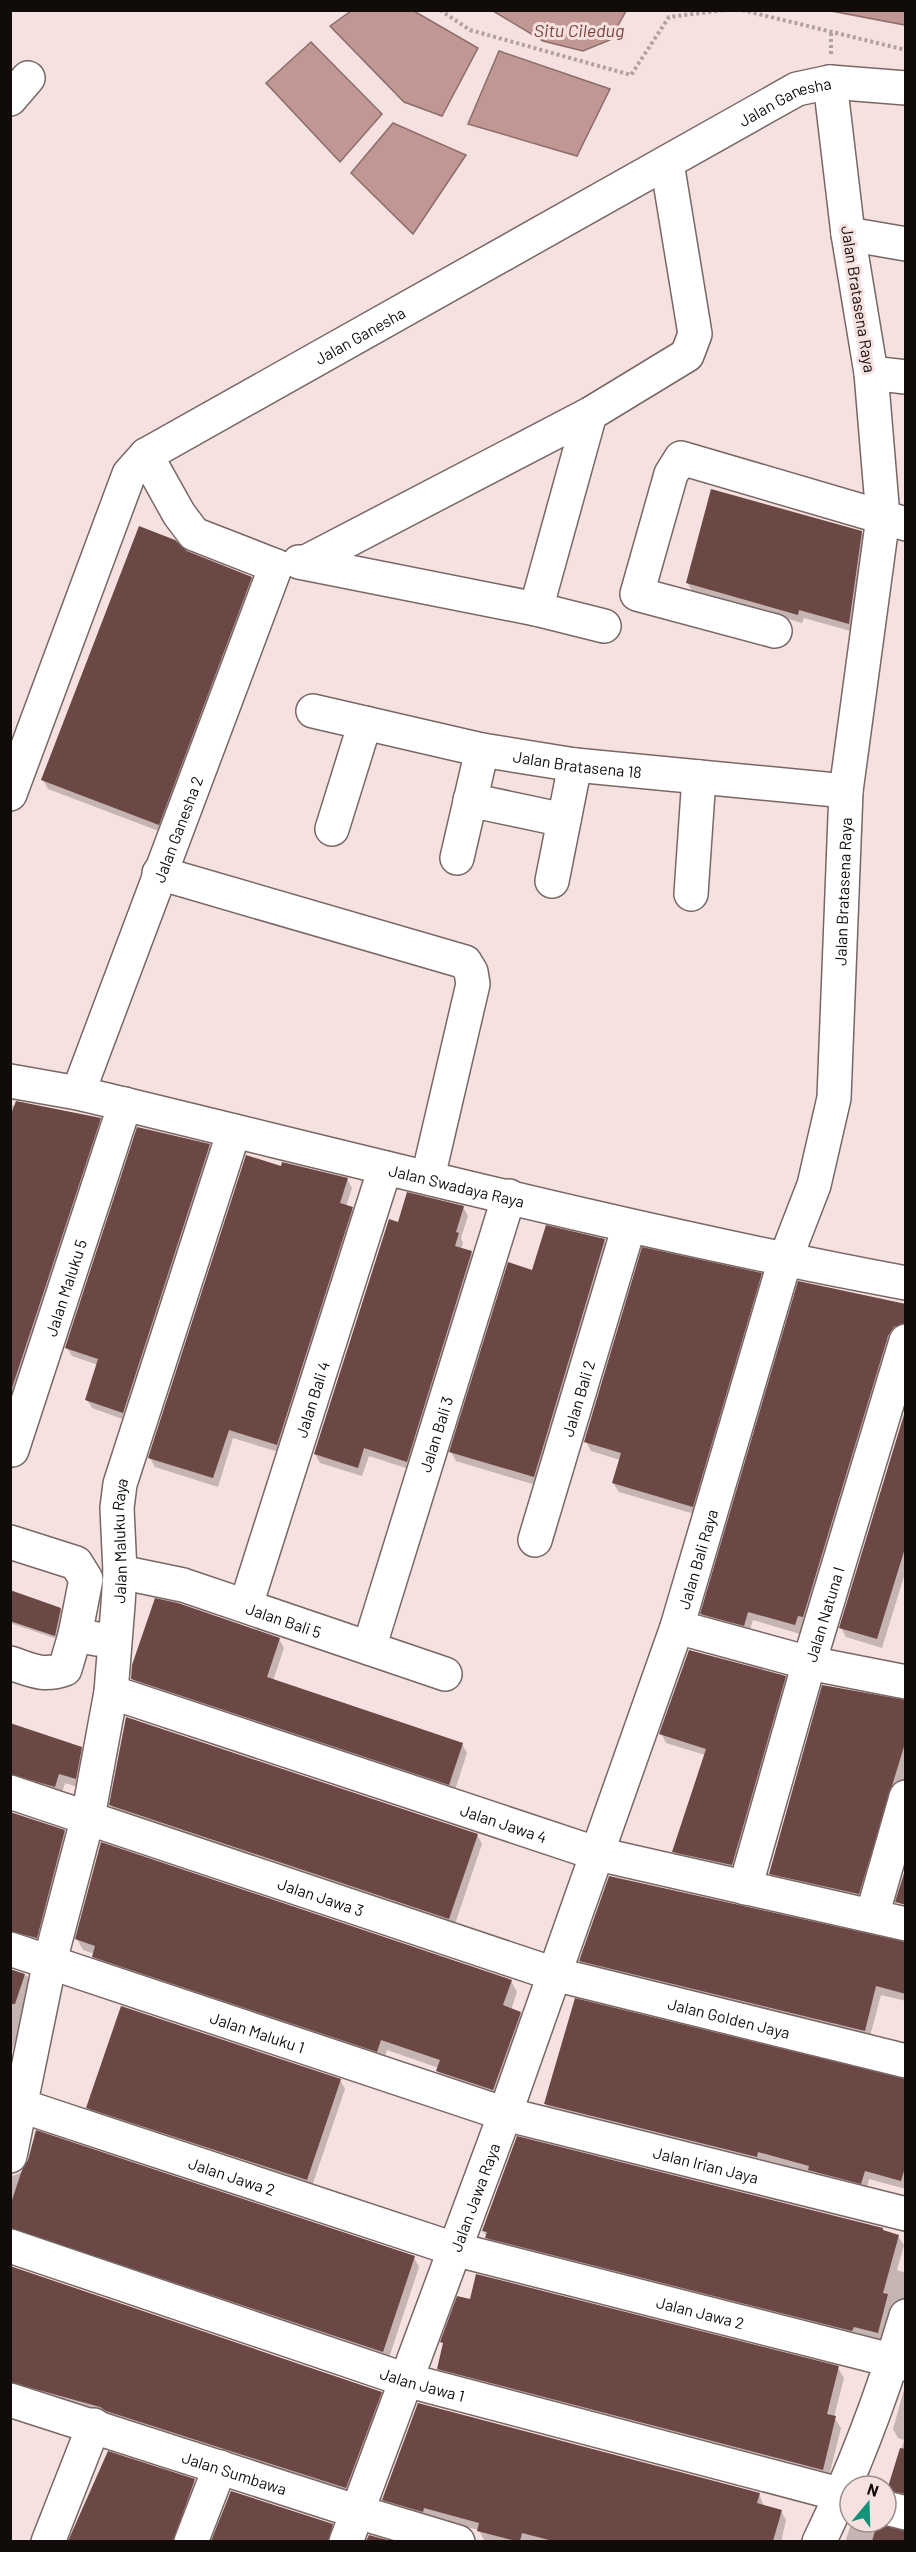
<svg xmlns="http://www.w3.org/2000/svg" width="916" height="2552" font-family="Barlow,sans-serif">
	<style>
		.water { fill: #c19793; stroke: #8c6d6a; stroke-width: 1.5 }
		.shadow { fill: #0003 }
		.building { fill: #6c4845 }
		.lines { fill: none; stroke-linecap: round; stroke-linejoin: round }
		.minor-casing { stroke: #786765; stroke-width: 36 }
		.path { stroke: #b0a09e; stroke-width: 4; stroke-dasharray: 3 3; stroke-linecap: butt }
		.minor { stroke: #fff; stroke-width: 33 }
		.labels { text-anchor: middle; dominant-baseline: central; stroke-width: 6; stroke-linejoin: round; paint-order: stroke }
		.street-label { font-size: 16px; fill: #110b0a; stroke: #f5e1df }
		.water-label { font-size: 18px; font-style: italic; fill: #7b413d; stroke: #f5e1df }
	</style>
	<rect width="100%" height="100%" fill="#f5e1df"/>
	<path class="water" d="M351,11H414L478,48L442,116L404,102L330,26Z
		M493,11H626L610,40L583,51L543,41Z
		M831,11H905V25Z
		M311,42L382,114L340,162L266,83Z
		M499,51L610,89L577,156L468,124Z
		M393,123L466,155L413,234L351,173Z"/>
	<path class="shadow" d="M861,532L867,541L854,632L804,618L802,623L692,591L687,582Z
		M186,553L251,578L256,587L164,833L48,789L43,780Z
		M10,1105L70,1112L100,1122L104,1129L10,1417Z
		M209,1146L214,1154L128,1421L92,1408L87,1400L98,1365L72,1356L67,1348Z
		M282,1168L347,1179L352,1188L346,1207L352,1209L357,1218L282,1453L233,1438L218,1487L155,1467L150,1458Z
		M463,1207L468,1216L461,1238L463,1243L461,1249L471,1252L476,1261L412,1470L369,1456L362,1476L320,1463L315,1454L399,1224Z
		M604,1240L610,1250L539,1486L456,1461L451,1452L533,1271Z
		M761,1275L766,1284L698,1515L619,1492L613,1483L620,1460L591,1451L586,1442Z
		M906,1310V1333L808,1626L803,1624L800,1634L753,1620L749,1634L707,1623L702,1614Z
		M906,1413V1570L882,1648L846,1637L841,1628Z
		M10,1592L60,1609L63,1613L57,1639L10,1623Z
		M279,1639L284,1648L273,1681L462,1744L467,1753L454,1793L138,1688L132,1678Z
		M785,1677L790,1686L737,1874L679,1860L674,1851L705,1755L666,1743L661,1733Z
		M906,1702V1788L864,1903L776,1883L770,1873Z
		M10,1725L81,1748L87,1758L81,1788L65,1783L61,1796L10,1784Z
		M111,1805L477,1835L482,1844L454,1927L116,1814Z
		M10,1813L64,1831L70,1841L42,1947L10,1941Z
		M77,1939L511,1981L517,1992L511,2010L520,2013L526,2024L499,2100L444,2082L438,2071L439,2068L387,2050L383,2062L100,1967L94,1954L83,1950Z
		M906,1944V2001L881,1995L869,2040L586,1970L581,1961Z
		M10,1969L27,1976L33,1986L10,2057Z
		M340,2080L345,2089L311,2189L93,2116L88,2107Z
		M906,2081V2189L869,2179L866,2192L763,2160L761,2166L551,2113L546,2104Z
		M25,2170L414,2257L419,2267L388,2361L10,2238V2176L16,2175Z
		M483,2230L884,2232L898,2236L904,2245L897,2270L906,2273V2308L883,2342L492,2247Z
		M10,2268L381,2393L387,2403L351,2497L10,2393Z
		M442,2342L838,2368L844,2378L834,2417L841,2428L828,2480L444,2378L438,2368L444,2345Z
		M904,2390H906V2501L894,2499L889,2490L904,2440L898,2438L893,2429Z
		M194,2481L200,2490L180,2542H70L85,2502Z
		M232,2493L332,2525L337,2534L336,2542H213Z
		M759,2494L764,2506L781,2511L786,2520L781,2542H488L484,2540L479,2530L389,2509L383,2499Z
		M852,2522H873L906,2533V2542H845Z"/>
	<path class="building" d="M711,489L862,531L849,624L799,610L798,615L686,583Z
		M139,526L175,540L187,551L252,577L159,825L41,780Z
		M16,1101L101,1118L10,1394V1117Z
		M137,1127L210,1144L123,1413L85,1400L98,1359L65,1348Z
		M246,1155L281,1166L282,1162L348,1178L340,1203L353,1207L277,1445L229,1430L213,1478L148,1458Z
		M407,1192L464,1206L456,1232L459,1233L455,1246L472,1251L407,1462L364,1448L358,1468L314,1454L389,1219L398,1222Z
		M546,1225L605,1239L534,1477L449,1452L508,1262L532,1270Z
		M642,1247L762,1273L693,1507L612,1483L621,1453L584,1442Z
		M798,1281L906,1304V1323L894,1327L888,1336L803,1617L798,1616L795,1625L748,1612L744,1626L700,1614Z
		M906,1408V1545L877,1639L839,1628Z
		M10,1590L61,1608L55,1636L10,1621Z
		M155,1598L178,1603L280,1638L267,1677L463,1743L449,1785L131,1679L132,1665Z
		M689,1650L786,1676L732,1865L672,1852L706,1749L659,1734Z
		M822,1685L906,1700V1740L859,1894L769,1874Z
		M126,1717L478,1834L449,1919L109,1805Z
		M10,1723L82,1747L76,1779L59,1774L55,1787L10,1774Z
		M10,1812L65,1830L37,1938L10,1931Z
		M101,1842L512,1980L503,2005L521,2012L493,2090L436,2071L440,2060L381,2040L377,2052L92,1957L95,1946L75,1939Z
		M906,1867V1905L895,1902Z
		M609,1876L906,1942V1994L876,1986L865,2031L579,1961Z
		M10,1969L25,1974L15,2004H10Z
		M575,1998L906,2079V2164L901,2181L865,2171L861,2184L808,2170L809,2166L758,2152L757,2157L544,2104Z
		M121,2006L341,2079L307,2180L86,2108Z
		M36,2130L415,2256L383,2352L10,2228V2206L22,2170L28,2160Z
		M517,2136L883,2228V2230L899,2235L883,2293L888,2294L878,2333L854,2327L852,2331L485,2238L487,2232L482,2231Z
		M10,2266L382,2392L346,2488L106,2411L100,2407L10,2382Z
		M476,2274L839,2366L827,2414L836,2416L823,2470L437,2369L443,2343L440,2342L457,2296L470,2299Z
		M418,2403L760,2493L757,2503L782,2510L773,2541H553L522,2533L520,2541H516L477,2531L479,2523L424,2508L423,2512L382,2500Z
		M900,2448L906,2449V2494L887,2490Z
		M108,2451L195,2479L173,2541H68Z
		M231,2491L333,2524L328,2541H211Z
		M877,2524L906,2531V2541H872Z
		M369,2535L391,2541H366Z"/>
	<g class="lines">
		<g class="minor-casing">
			<g id="minor">
				<path d="M10,99L28,78"/>
				<path d="M848,234L906,244"/>
				<path d="M871,373L906,377"/>
				<path d="M146,455L179,514L194,534L276,566"/>
				<path d="M299,562L536,609L604,626"/>
				<path d="M306,562L590,414L687,355L695,334L667,163"/>
				<path d="M536,609L590,414"/>
				<path d="M775,631L637,594L671,474L681,458L906,524"/>
				<path id="s1" d="M313,711L482,750L575,765L846,791"/>
				<path id="s2" d="M10,794L129,474L146,455L797,89L830,82L906,88"/>
				<path d="M470,800L564,820"/>
				<path d="M332,829L365,723"/>
				<path d="M457,858L482,750"/>
				<path d="M159,873L465,962L471,972L473,984L428,1177"/>
				<path d="M552,881L575,765"/>
				<path d="M691,894L699,777"/>
				<path id="s3" d="M10,1081L78,1093C354,1159 627,1231 906,1283"/>
				<path id="s4" d="M78,1093L276,566"/>
				<path id="s5" d="M12,1450L125,1104"/>
				<path id="s6" d="M535,1540L629,1226"/>
				<path d="M10,1542L76,1563L86,1579L75,1635"/>
				<path id="s7" d="M120,1572L183,1585L445,1674"/>
				<path id="s8" d="M246,1605L385,1168"/>
				<path d="M677,1627L809,1663L906,1682"/>
				<path id="s9" d="M369,1648L509,1196"/>
				<path d="M10,1663C32,1670 43,1677 65,1669L75,1635L97,1639"/>
				<path id="s10" d="M111,1692L598,1854L906,1924"/>
				<path id="s11" d="M10,1792L554,1974L906,2061"/>
				<path id="s12" d="M745,1888L809,1663L906,1341"/>
				<path d="M872,1916L906,1797"/>
				<path id="s13" d="M10,1949L505,2114L906,2214"/>
				<path id="s14" d="M10,2102L454,2249L906,2364"/>
				<path id="s15" d="M10,2156L50,1961L88,1817L111,1692L118,1605L120,1572L117,1508L120,1484L234,1131"/>
				<path id="s16" d="M10,2246L406,2380L850,2497"/>
				<path id="s17" d="M10,2400L358,2512L458,2542"/>
				<path d="M886,2508L906,2513"/>
				<path d="M48,2542L94,2425"/>
				<path d="M191,2542L220,2467"/>
				<path id="s18" d="M346,2542L505,2114L677,1627L785,1260L814,1185L834,1098L846,791L883,517L871,373L848,234L830,82"/>
				<path d="M819,2542C854,2470 883,2393 906,2316"/>
			</g>
		</g>
		<path class="path" d="M440,10L470,30L631,75L669,17L725,10
			M742,10L906,50
			M831,54V33"/>
		<use href="#minor" class="minor"/>
	</g>
	<g class="labels">
		<g class="street-label">
			<text stroke="none"><textPath href="#s2" startOffset="1098">Jalan Ganesha</textPath></text>
			<text transform="translate(859 299) rotate(81)">Jalan Bratasena Raya</text>
			<text stroke="none"><textPath href="#s2" startOffset="612">Jalan Ganesha</textPath></text>
			<text stroke="none"><textPath href="#s1" startOffset="270">Jalan Bratasena 18</textPath></text>
			<text stroke="none"><textPath href="#s4" startOffset="282">Jalan Ganesha 2</textPath></text>
			<text stroke="none"><textPath href="#s18" startOffset="1732">Jalan Bratasena Raya</textPath></text>
			<text stroke="none"><textPath href="#s3" startOffset="459">Jalan Swadaya Raya</textPath></text>
			<text stroke="none"><textPath href="#s5" startOffset="171">Jalan Maluku 5</textPath></text>
			<text stroke="none"><textPath href="#s6" startOffset="148">Jalan Bali 2</textPath></text>
			<text stroke="none"><textPath href="#s8" startOffset="216">Jalan Bali 4</textPath></text>
			<text stroke="none"><textPath href="#s9" startOffset="224">Jalan Bali 3</textPath></text>
			<text stroke="none"><textPath href="#s15" startOffset="627">Jalan Maluku Raya</textPath></text>
			<text stroke="none"><textPath href="#s18" startOffset="1044">Jalan Bali Raya</textPath></text>
			<text stroke="none"><textPath href="#s12" startOffset="285">Jalan Natuna I</textPath></text>
			<text stroke="none"><textPath href="#s7" startOffset="171">Jalan Bali 5</textPath></text>
			<text stroke="none"><textPath href="#s10" startOffset="414">Jalan Jawa 4</textPath></text>
			<text stroke="none"><textPath href="#s11" startOffset="328">Jalan Jawa 3</textPath></text>
			<text stroke="none"><textPath href="#s11" startOffset="754">Jalan Golden Jaya</textPath></text>
			<text stroke="none"><textPath href="#s13" startOffset="261">Jalan Maluku 1</textPath></text>
			<text stroke="none"><textPath href="#s13" startOffset="729">Jalan Irian Jaya</textPath></text>
			<text stroke="none"><textPath href="#s14" startOffset="234">Jalan Jawa 2</textPath></text>
			<text stroke="none"><textPath href="#s18" startOffset="368">Jalan Jawa Raya</textPath></text>
			<text stroke="none"><textPath href="#s14" startOffset="722">Jalan Jawa 2</textPath></text>
			<text stroke="none"><textPath href="#s16" startOffset="435">Jalan Jawa 1</textPath></text>
			<text stroke="none"><textPath href="#s17" startOffset="236">Jalan Sumbawa</textPath></text>
		</g>
		<g class="water-label">
			<text x="579" y="30">Situ Ciledug</text>
		</g>
	</g>
	<rect width="916" height="2552" fill="none" stroke="#110b0a" stroke-width="24"/>
	<g transform="translate(868 2504) rotate(19)"><circle r="28" fill="#f5e1df" stroke="#9a8b8a" stroke-width="1.5"/>
	<path d="M0-4.5L10 22L0 15L-10 22Z" fill="#14937b"/>
	<text y="-9" font-size="16" font-weight="bold" text-anchor="middle" fill="#110b0a">N</text>
	</g>
</svg>
